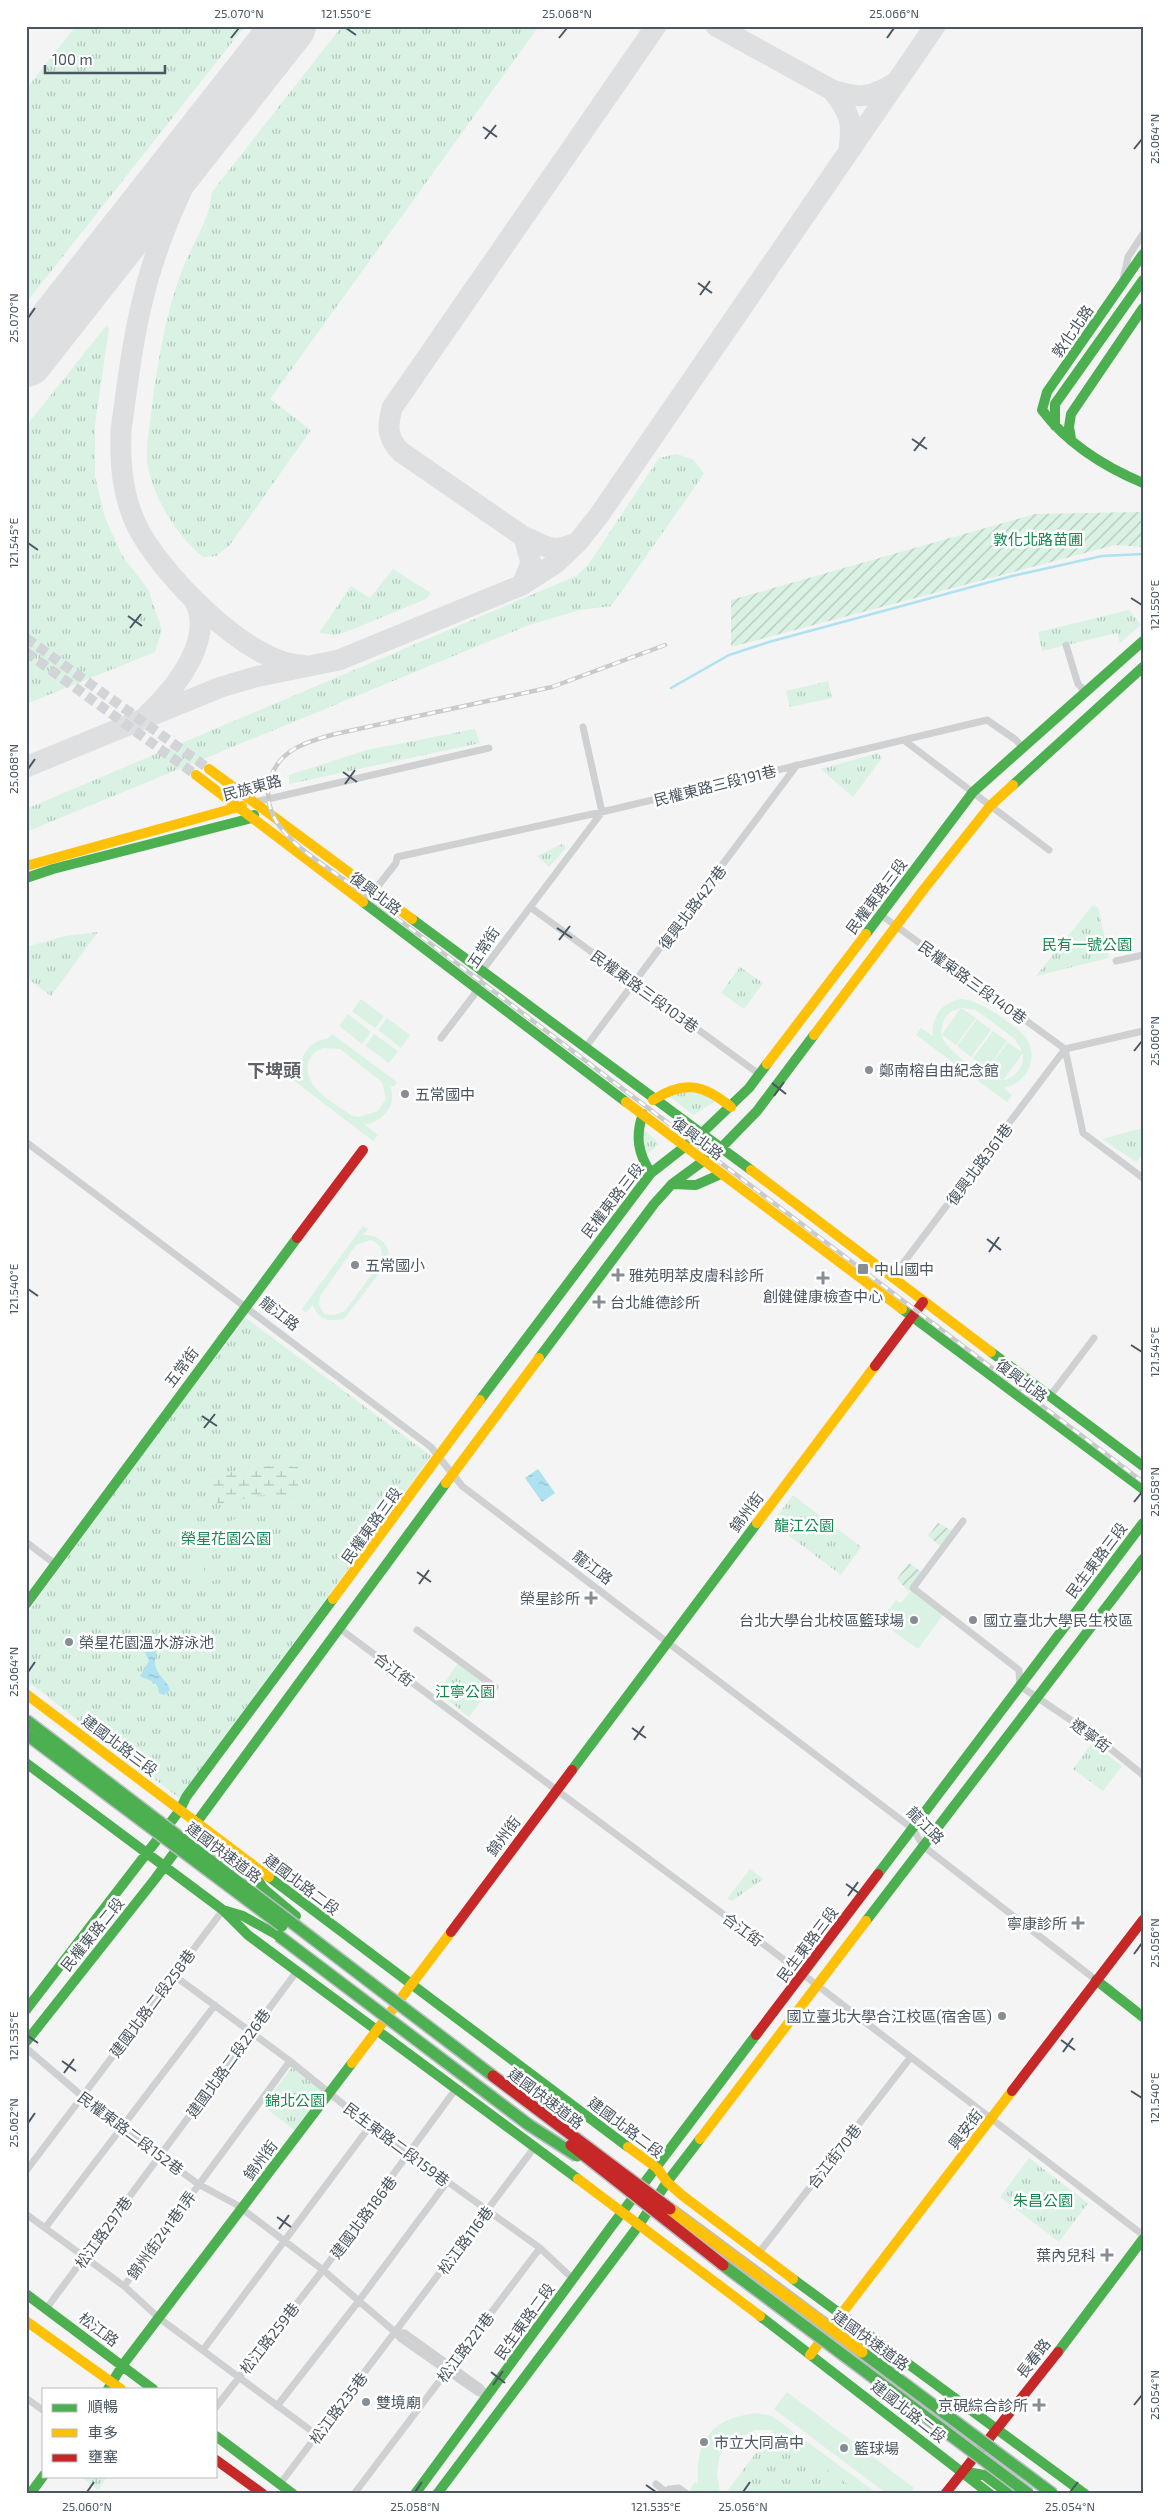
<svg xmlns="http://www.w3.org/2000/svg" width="1169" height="2520" font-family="'Exo 2','Noto Sans TC',sans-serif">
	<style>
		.grass { fill: url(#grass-tufts) }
		.wetland { fill: url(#wetland-marsh) }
		.garden { fill: url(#garden-furrows) }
		.pitch { fill: #d9f2e3; fill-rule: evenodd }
		.water { fill: url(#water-ripples) }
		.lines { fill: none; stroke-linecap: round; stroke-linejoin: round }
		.stream { stroke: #aee2f0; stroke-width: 2.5 }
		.taxiway { stroke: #dedfe0; stroke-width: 21 }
		.runway { stroke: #dedfe0; stroke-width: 54 }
		.secondary-tunnel { stroke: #d2d4d7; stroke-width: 10; stroke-dasharray: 10 5; stroke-linecap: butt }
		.street { stroke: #ced0d2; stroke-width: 7 }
		.fast { stroke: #4caf50; stroke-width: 10 }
		.slow { stroke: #ffc107; stroke-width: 10 }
		.jam { stroke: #c62828; stroke-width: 10 }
		.rail-casing { stroke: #c9cacc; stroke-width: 4.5 }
		.rail { stroke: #fff; stroke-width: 2.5; stroke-dasharray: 8; stroke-linecap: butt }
		.fast-bridge-casing { stroke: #b9bec3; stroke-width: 14; stroke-linecap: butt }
		.slow-bridge-casing { stroke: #b9bec3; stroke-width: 14; stroke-linecap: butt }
		.jam-bridge-casing { stroke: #b9bec3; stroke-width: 14; stroke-linecap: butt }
		.fast-bridge { stroke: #4caf50; stroke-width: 11 }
		.slow-bridge { stroke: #ffc107; stroke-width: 11 }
		.jam-bridge { stroke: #c62828; stroke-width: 11 }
		.ticks { fill: none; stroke: #4a5661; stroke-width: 2 }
		.poi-dot { fill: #868d94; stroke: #fff; stroke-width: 2 }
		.labels { text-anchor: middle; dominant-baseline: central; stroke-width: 5; stroke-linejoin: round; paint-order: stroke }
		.street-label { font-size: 15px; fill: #4a5661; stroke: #fff }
		.park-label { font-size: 15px; fill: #17864f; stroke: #fff }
		.poi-label { font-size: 15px; fill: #4a5661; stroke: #fff; text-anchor: start }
		.quarter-label { font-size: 18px; font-weight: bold; fill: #5f6368; stroke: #fff }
		.neatline { fill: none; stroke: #4a5661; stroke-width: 2 }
		.ticks-label { font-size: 12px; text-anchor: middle; fill: #4a5661 }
	</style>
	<defs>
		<pattern id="grass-tufts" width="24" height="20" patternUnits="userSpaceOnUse" patternTransform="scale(1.25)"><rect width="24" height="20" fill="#d9f2e3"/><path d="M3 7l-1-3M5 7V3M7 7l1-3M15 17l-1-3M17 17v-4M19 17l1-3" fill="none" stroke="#b2c7bb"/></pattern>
		<pattern id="wetland-marsh" width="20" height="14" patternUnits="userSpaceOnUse" patternTransform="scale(1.25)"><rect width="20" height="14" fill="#d9f2e3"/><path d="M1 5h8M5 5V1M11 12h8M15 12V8" fill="none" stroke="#b2c7bb"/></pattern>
		<pattern id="garden-furrows" width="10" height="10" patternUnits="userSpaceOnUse" patternTransform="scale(1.25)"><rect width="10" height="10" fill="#d9f2e3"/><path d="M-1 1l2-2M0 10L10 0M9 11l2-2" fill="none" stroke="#b2c7bb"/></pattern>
		<pattern id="water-ripples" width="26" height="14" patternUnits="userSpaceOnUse" patternTransform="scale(1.25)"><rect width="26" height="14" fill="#aee2f0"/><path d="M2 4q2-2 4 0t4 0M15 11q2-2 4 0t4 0" fill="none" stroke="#90bac6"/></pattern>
	</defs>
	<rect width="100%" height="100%" fill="#f4f4f4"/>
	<path class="grass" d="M76,26H245L26,303V89Z
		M342,26H539L270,399L311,430L229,546L216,556L203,557C178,537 154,499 148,467C145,450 149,432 151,414C157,365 165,316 182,270C192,244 210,220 212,192Z
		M106,326L109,328L95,425V476L105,518L114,538L123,557L148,589L162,630L155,652L26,704V426Z
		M677,454L694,460L704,474L611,606L580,610L529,625L26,832V809L576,576L588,565L659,458Z
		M393,569L431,593L426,599L346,632L335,635L319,633L351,586L370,598Z
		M1129,610L1141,625L1120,643L1117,633L1042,651L1038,632Z
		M828,681L832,698L790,707L786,691Z
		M475,729L480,743L289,784V775L367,750Z
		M878,753L882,758L853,797L821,769Z
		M562,844L566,848L549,867L537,856Z
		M1092,906L1098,907L1109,958L1036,976Z
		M98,932L51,996L26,977V947L65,936Z
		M740,967L763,983L744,1009L721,993Z
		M688,1090L705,1094L716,1101L693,1115L669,1096Z
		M643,1128L659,1144L646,1155L643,1151Z
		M1142,1128L1143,1154L1136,1162L1102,1139Z
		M246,1318L431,1456L179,1798L26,1680V1615L155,1437Z
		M793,1495L861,1547L841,1575L772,1523Z
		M458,1663L491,1687L469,1717L438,1692Z
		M1092,1743L1122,1766L1103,1791L1073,1769Z
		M750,1869L763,1879L732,1901L727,1899Z
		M292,2067L328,2094L298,2133L263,2106Z
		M1029,2158L1088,2203L1059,2242L1000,2197Z
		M773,2430L857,2490L854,2494H725Z
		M80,2476H108L98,2490Z"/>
	<path class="wetland" d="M259,1466L298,1467V1497L261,1495L218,1505L209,1477Z"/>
	<path class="garden" d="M1143,512V547L1115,545L731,647V600L1035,514Z
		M938,1523L954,1532L943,1548L928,1536Z
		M909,1563L923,1573L908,1591L897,1579Z"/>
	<path class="pitch" d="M361,999L384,1016L375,1028L352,1011Z
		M961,999C978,999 1016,1025 1026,1038C1040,1059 1026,1083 1004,1088L1012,1095L1007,1102L916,1035L921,1028L933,1036C931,1017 942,1002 961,999ZM961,1008L976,1010L1015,1039L1022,1052L1008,1042L988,1069L1002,1080C987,1080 944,1050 942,1035L956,1045L976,1018ZM961,1008L942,1034H941C941,1021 948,1010 961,1008ZM1023,1053C1024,1067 1017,1077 1003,1080Z
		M348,1014L371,1032L362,1044L339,1026Z
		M387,1018L410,1035L401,1048L378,1030Z
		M977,1019L991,1030L971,1057L957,1046Z
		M993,1031L1007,1041L987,1069L973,1058Z
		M332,1034L397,1082L394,1087L390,1085C397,1106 385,1119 365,1125L378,1135L373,1141L288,1076L292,1071L300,1076C298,1060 308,1040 327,1039ZM323,1048L340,1049L382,1082L386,1099L378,1111L359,1117L352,1116C335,1103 304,1089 308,1064C310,1055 315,1051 323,1048Z
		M374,1034L398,1051L389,1063L365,1046Z
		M363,1226L368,1229L363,1235C379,1234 394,1247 387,1263L344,1319C329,1322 317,1320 313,1304L306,1313L302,1309ZM371,1240C382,1245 384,1252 380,1263L345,1311L334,1315L324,1314L319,1305L320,1296L356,1245Z
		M243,1516L251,1536L218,1549L210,1529Z
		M208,1555L213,1568L206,1571L201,1558Z
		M200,1559L205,1572L198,1575L193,1562Z
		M218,1571L220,1578L205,1584L202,1577Z
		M913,1588L945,1612L918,1649L894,1632L885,1614L896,1600L901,1603Z
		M787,2392L914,2488L910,2494H887L774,2409Z
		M757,2413L772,2416L878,2494H861L773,2430H755L725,2446L719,2458L717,2474L720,2494H691L688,2492L695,2482L698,2484C695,2439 712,2418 757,2413Z"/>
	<path class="water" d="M538,1469L555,1493L542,1502L525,1478Z
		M148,1640L153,1641C159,1649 154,1656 155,1665C158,1677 167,1680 170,1690L164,1695L159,1693C158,1679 148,1681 140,1676L149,1661L142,1646L144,1642Z"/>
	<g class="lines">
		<path class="stream" d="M671,688L729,655L769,642L1012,576L1102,556L1143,554"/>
		<path class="taxiway" d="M291,26C277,44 262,61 248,79C200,142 158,230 141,307C131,348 127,389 121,430C120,463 122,494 136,524C157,570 248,665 302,665
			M716,26L832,90C858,99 872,98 896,82
			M832,90C850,113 853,121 849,150
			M576,543C548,554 549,546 524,537L401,452C387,438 387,427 392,408L656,26
			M522,585L531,563L524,537
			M148,714C176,688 217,637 193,598
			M26,767L221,687L255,677L339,660L522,585L556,563L578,542L600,514L935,26"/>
		<path class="runway" d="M26,360L289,26"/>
		<path class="secondary-tunnel" d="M26,638L209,769
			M26,652L196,775"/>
		<path class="street" d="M1123,279L1128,257L1143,234
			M1066,645L1078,684L1087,693
			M905,741L1049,850
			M255,802L489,748
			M374,891L396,863L397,857L606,811L987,720L1016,740L1023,748
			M530,907L759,1074
			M881,915L1065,1049
			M1116,961L1143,955
			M441,1038L474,995L482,971L602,812L583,727
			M585,1048L797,765
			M1065,1049L1083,1133L1143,1178
			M1065,1049L1143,1031
			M26,1142L431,1447L462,1486L913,1829L923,1846L1096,1980
			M892,1278L1065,1049
			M1050,1396L1094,1338
			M963,1521L913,1588L1019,1670L1020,1686L1096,1737L1143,1775
			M26,1542L55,1564
			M339,1628L766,1946L1143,2235
			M417,1630L495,1687
			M172,1974L290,2061L370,2126L540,2248L573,2279
			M26,2048L82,2096L122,2127L198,2184L237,2205L323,2270L395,2332L401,2339L477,2392L488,2396
			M26,2171L223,1910
			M26,2214L124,2286L159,2318L317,2435
			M45,2228L215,2005
			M758,2254L910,2058
			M124,2286L290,2061
			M46,2309L297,1971
			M395,2332L405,2333L480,2387L487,2395
			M203,2350L370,2126
			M26,2398L44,2411
			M277,2406L358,2302L447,2182
			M216,2407L323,2270L455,2090
			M280,2484L534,2148
			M656,2484L667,2493
			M354,2494L540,2248
			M666,2494L669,2489L679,2488L687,2494"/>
		<path class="fast" d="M1143,254L1047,392L1042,410C1067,443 1105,467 1143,483
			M1055,426V404L1143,280
			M1071,439L1069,427L1071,414L1143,308
			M1013,785L1143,667
			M26,878L53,869L252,818L254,815
			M363,902L626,1102
			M412,919L751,1170
			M866,934L973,792L1143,641
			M643,1114C635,1136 638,1154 651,1173
			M672,1184L696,1185L721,1174
			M902,1309L1143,1489
			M991,1352L1143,1466
			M539,1358L654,1204L672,1184L721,1148L757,1111L814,1035
			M480,1400L651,1173L701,1134L749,1088L767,1064
			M26,1604L297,1238
			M26,1763L223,1910L248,1935L578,2179
			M572,1770L757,1523
			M246,1861L263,1888L296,1916
			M878,1874L1143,1523
			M269,1877L628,2147
			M223,1910L243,1916L279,1936
			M866,1921L1143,1559
			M1096,1980L1143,2017
			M26,2010L180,1810L186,1797L333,1599
			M26,2042L155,1879L446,1483
			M793,2279L1085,2494
			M26,2294L153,2389
			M760,2316L990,2494
			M1058,2352L1143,2239
			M108,2389L122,2366L352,2063
			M216,2436L293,2494
			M961,2471L984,2475L1009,2494
			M30,2494L44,2475
			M415,2494L611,2227L756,2035
			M437,2494L639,2225L667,2182L700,2139"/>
		<path class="slow" d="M209,769L412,919
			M196,775L363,902
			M26,866L242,806
			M814,1035L924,889L990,806L1013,785
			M767,1064L866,934
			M653,1100C684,1080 703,1084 731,1107
			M626,1102L902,1309
			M751,1170L991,1352
			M446,1483L539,1358
			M757,1523L875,1366
			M333,1599L480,1400
			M26,1694L269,1877
			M352,2063L451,1932
			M700,2139L866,1921
			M628,2147L657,2168L667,2182L683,2196L793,2279
			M578,2179L760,2316
			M26,2321L121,2389
			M810,2355L1012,2091"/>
		<path class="jam" d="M297,1238L363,1150
			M875,1366L923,1302
			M451,1932L572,1770
			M756,2035L878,1874
			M1012,2091L1143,1920
			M216,2460L263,2494
			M945,2494L1058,2352"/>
		<g class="rail-casing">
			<path id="rail" d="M665,645L552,687L335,734C309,741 280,749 271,777C255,823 308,854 339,876C359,890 379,905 398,919L1143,1482"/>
		</g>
		<use href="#rail" class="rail"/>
		<g class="fast-bridge-casing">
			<path id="fast-bridge" d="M26,1720L493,2076
				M26,1734L282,1926
				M279,1936L529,2125L577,2156
				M723,2265L1029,2494
				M862,2352L1053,2494"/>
		</g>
		<g class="slow-bridge-casing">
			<path id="slow-bridge" d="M670,2209L862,2352"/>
		</g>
		<g class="jam-bridge-casing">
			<path id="jam-bridge" d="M493,2076L670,2209
				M571,2145L723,2265"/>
		</g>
		<use href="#fast-bridge" class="fast-bridge"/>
		<use href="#slow-bridge" class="slow-bridge"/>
		<use href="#jam-bridge" class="jam-bridge"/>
	</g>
	<path class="ticks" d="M346,28L356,35M231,38L239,28M559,38L567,28M887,38L894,28M483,127L497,137M485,139L496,125M1134,149L1142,139M698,283L712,293M700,295L710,281M28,318L35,308M912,439L927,449M914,451L925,437M28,543L38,550M1131,598L1142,605M128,616L142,626M130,628L141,614M28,769L35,759M343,772L357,782M345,784L355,770M557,928L572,938M559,940L570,926M1134,1051L1142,1041M772,1083L786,1094M774,1096L784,1082M987,1239L1001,1250M989,1252L999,1237M28,1289L38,1296M1131,1345L1142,1352M202,1416L217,1426M204,1428L215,1414M1134,1502L1142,1492M417,1572L431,1582M419,1584L429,1570M28,1672L35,1662M632,1728L646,1738M634,1740L644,1726M846,1884L860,1894M848,1896L858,1882M1134,1954L1142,1943M28,2036L38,2043M1061,2040L1075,2050M1063,2052L1073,2038M62,2061L76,2071M64,2073L74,2059M1131,2091L1142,2098M28,2123L35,2113M277,2217L291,2227M279,2229L289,2215M491,2372L505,2383M493,2385L503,2371M1134,2405L1142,2395M646,2485L656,2492M87,2492L94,2482M415,2492L422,2482M743,2492L750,2482M1070,2492L1078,2482"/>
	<g class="poi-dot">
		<circle cx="869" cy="1070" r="5"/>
		<circle cx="405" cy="1094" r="5"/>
		<circle cx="355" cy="1265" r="5"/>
		<rect x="857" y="1263" width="12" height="12" rx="2.5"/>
		<path d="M615.5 1267.5h5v5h5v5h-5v5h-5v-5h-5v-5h5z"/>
		<path d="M820.5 1270.5h5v5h5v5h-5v5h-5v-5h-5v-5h5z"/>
		<path d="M596.5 1294.5h5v5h5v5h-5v5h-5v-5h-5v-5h5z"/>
		<path d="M588.5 1590.5h5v5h5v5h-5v5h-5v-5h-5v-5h5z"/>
		<circle cx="914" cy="1620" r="5"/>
		<circle cx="973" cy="1620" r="5"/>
		<circle cx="69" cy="1642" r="5"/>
		<path d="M1075.5 1915.5h5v5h5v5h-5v5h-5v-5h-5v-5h5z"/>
		<circle cx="1002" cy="2016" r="5"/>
		<path d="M1104.5 2247.5h5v5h5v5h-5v5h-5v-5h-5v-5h5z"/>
		<circle cx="366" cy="2402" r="5"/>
		<path d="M1036.5 2397.5h5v5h5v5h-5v5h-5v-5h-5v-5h5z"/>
		<circle cx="704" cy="2442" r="5"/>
		<circle cx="844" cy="2448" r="5"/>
	</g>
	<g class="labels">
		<g class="street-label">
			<text transform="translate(1072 331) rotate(-55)">敦化北路</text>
			<text transform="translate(715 785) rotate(-14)">民權東路三段191巷</text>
			<text transform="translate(252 787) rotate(-15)">民族東路</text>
			<text transform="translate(376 893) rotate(37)">復興北路</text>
			<text transform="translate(876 896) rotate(-53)">民權東路三段</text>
			<text transform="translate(692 907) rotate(-53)">復興北路427巷</text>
			<text transform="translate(483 947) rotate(-57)">五常街</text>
			<text transform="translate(973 982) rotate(36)">民權東路三段140巷</text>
			<text transform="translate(645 991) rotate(36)">民權東路三段103巷</text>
			<text transform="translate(698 1138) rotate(37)">復興北路</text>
			<text transform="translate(979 1164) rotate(-53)">復興北路361巷</text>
			<text transform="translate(612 1200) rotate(-52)">民權東路三段</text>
			<text transform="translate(280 1313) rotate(38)">龍江路</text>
			<text transform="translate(181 1367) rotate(-53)">五常街</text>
			<text transform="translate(1022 1380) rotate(37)">復興北路</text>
			<text transform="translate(746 1512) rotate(-53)">錦州街</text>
			<text transform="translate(371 1525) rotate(-54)">民權東路三段</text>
			<text transform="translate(1096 1560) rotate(-53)">民生東路三段</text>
			<text transform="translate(593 1567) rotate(37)">龍江路</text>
			<text transform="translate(394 1669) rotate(37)">合江街</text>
			<text transform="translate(1091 1735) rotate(37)">遼寧街</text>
			<text transform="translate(120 1745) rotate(37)">建國北路三段</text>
			<text transform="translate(926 1825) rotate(45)">龍江路</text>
			<text transform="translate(503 1836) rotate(-53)">錦州街</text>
			<text transform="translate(224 1852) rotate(37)">建國快速道路</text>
			<text transform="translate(302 1884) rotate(37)">建國北路二段</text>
			<text transform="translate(743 1929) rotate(36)">合江街</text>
			<text transform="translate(92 1934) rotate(-51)">民權東路二段</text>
			<text transform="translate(807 1944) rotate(-53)">民生東路三段</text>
			<text transform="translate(152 2003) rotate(-53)">建國北路二段258巷</text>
			<text transform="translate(228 2063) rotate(-54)">建國北路二段226巷</text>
			<text transform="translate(546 2098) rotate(37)">建國快速道路</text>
			<text transform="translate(626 2127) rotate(37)">建國北路二段</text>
			<text transform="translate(965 2129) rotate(-53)">興安街</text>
			<text transform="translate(131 2133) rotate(37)">民權東路二段152巷</text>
			<text transform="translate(397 2144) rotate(37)">民生東路二段159巷</text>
			<text transform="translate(834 2156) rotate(-52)">合江街70巷</text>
			<text transform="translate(260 2160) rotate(-53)">錦州街</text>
			<text transform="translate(363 2217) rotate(-53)">建國北路186巷</text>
			<text transform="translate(103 2232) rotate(-54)">松江路297巷</text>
			<text transform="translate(161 2235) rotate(-54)">錦州街241巷1弄</text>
			<text transform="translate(465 2240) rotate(-53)">松江路116巷</text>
			<text transform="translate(524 2321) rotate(-54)">民生東路二段</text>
			<text transform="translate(99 2329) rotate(37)">松江路</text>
			<text transform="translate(269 2338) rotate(-52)">松江路259巷</text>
			<text transform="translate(871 2340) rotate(36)">建國快速道路</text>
			<text transform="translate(465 2347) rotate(-53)">松江路221巷</text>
			<text transform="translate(1033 2358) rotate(-52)">長春路</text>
			<text transform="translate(338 2408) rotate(-53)">松江路235巷</text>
			<text transform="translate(909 2411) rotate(38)">建國北路二段</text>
		</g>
		<g class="park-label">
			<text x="1038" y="539">敦化北路苗圃</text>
			<text x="1087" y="944">民有一號公園</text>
			<text x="804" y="1525">龍江公園</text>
			<text x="226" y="1538">榮星花園公園</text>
			<text x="465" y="1691">江寧公園</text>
			<text x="295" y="2100">錦北公園</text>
			<text x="1043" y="2200">朱昌公園</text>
		</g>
		<g class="poi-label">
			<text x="879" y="1070">鄭南榕自由紀念館</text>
			<text x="415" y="1094">五常國中</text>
			<text x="365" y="1265">五常國小</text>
			<text x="874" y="1269">中山國中</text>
			<text x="629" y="1275">雅苑明萃皮膚科診所</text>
			<text x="823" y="1296" text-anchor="middle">創健健康檢查中心</text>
			<text x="610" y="1302">台北維德診所</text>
			<text x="580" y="1598" text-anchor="end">榮星診所</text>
			<text x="904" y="1620" text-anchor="end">台北大學台北校區籃球場</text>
			<text x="983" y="1620">國立臺北大學民生校區</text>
			<text x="79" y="1642">榮星花園溫水游泳池</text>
			<text x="1067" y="1923" text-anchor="end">寧康診所</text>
			<text x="992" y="2016" text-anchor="end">國立臺北大學合江校區(宿舍區)</text>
			<text x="1096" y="2255" text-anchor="end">葉內兒科</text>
			<text x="376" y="2402">雙境廟</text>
			<text x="1028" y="2405" text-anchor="end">京硯綜合診所</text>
			<text x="714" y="2442">市立大同高中</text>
			<text x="854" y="2448">籃球場</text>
		</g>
		<g class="quarter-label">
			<text x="274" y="1070">下埤頭</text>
		</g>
	</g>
	<rect width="1169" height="2520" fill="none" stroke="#ffffff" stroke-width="55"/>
	<rect x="42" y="2388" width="175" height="90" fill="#ffffff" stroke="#b7bbc0"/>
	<rect x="52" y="2404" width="25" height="8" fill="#4caf50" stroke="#b7bbc0"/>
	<text x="88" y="2412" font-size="15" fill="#4a5661">順暢</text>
	<rect x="52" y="2429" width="25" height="8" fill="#ffc107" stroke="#b7bbc0"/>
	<text x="88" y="2438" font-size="15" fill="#4a5661">車多</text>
	<rect x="52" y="2454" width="25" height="8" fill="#c62828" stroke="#b7bbc0"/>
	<text x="88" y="2462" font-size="15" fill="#4a5661">壅塞</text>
	<path d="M45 65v8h120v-8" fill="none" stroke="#4a5661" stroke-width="2.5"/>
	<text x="52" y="65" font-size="15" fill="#4a5661" stroke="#ffffff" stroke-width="4" paint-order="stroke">100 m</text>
	<rect x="28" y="28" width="1114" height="2464" class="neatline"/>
	<g class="ticks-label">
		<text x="239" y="18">25.070°N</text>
		<text x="346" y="18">121.550°E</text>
		<text x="567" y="18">25.068°N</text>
		<text x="894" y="18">25.066°N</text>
		<text transform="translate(1155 139) rotate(-90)" y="4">25.064°N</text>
		<text transform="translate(14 318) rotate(-90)" y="4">25.070°N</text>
		<text transform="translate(14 543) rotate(-90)" y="4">121.545°E</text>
		<text transform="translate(1155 605) rotate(-90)" y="4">121.550°E</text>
		<text transform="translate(14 769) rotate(-90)" y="4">25.068°N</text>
		<text transform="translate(1155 1041) rotate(-90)" y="4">25.060°N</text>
		<text transform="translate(14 1289) rotate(-90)" y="4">121.540°E</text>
		<text transform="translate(1155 1352) rotate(-90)" y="4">121.545°E</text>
		<text transform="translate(1155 1492) rotate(-90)" y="4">25.058°N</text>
		<text transform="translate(14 1672) rotate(-90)" y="4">25.064°N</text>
		<text transform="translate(1155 1943) rotate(-90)" y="4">25.056°N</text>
		<text transform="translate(14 2036) rotate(-90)" y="4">121.535°E</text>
		<text transform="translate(1155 2098) rotate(-90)" y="4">121.540°E</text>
		<text transform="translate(14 2123) rotate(-90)" y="4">25.062°N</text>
		<text transform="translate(1155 2395) rotate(-90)" y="4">25.054°N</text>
		<text x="87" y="2511">25.060°N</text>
		<text x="415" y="2511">25.058°N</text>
		<text x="656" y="2511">121.535°E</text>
		<text x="743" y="2511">25.056°N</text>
		<text x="1070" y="2511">25.054°N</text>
	</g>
</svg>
